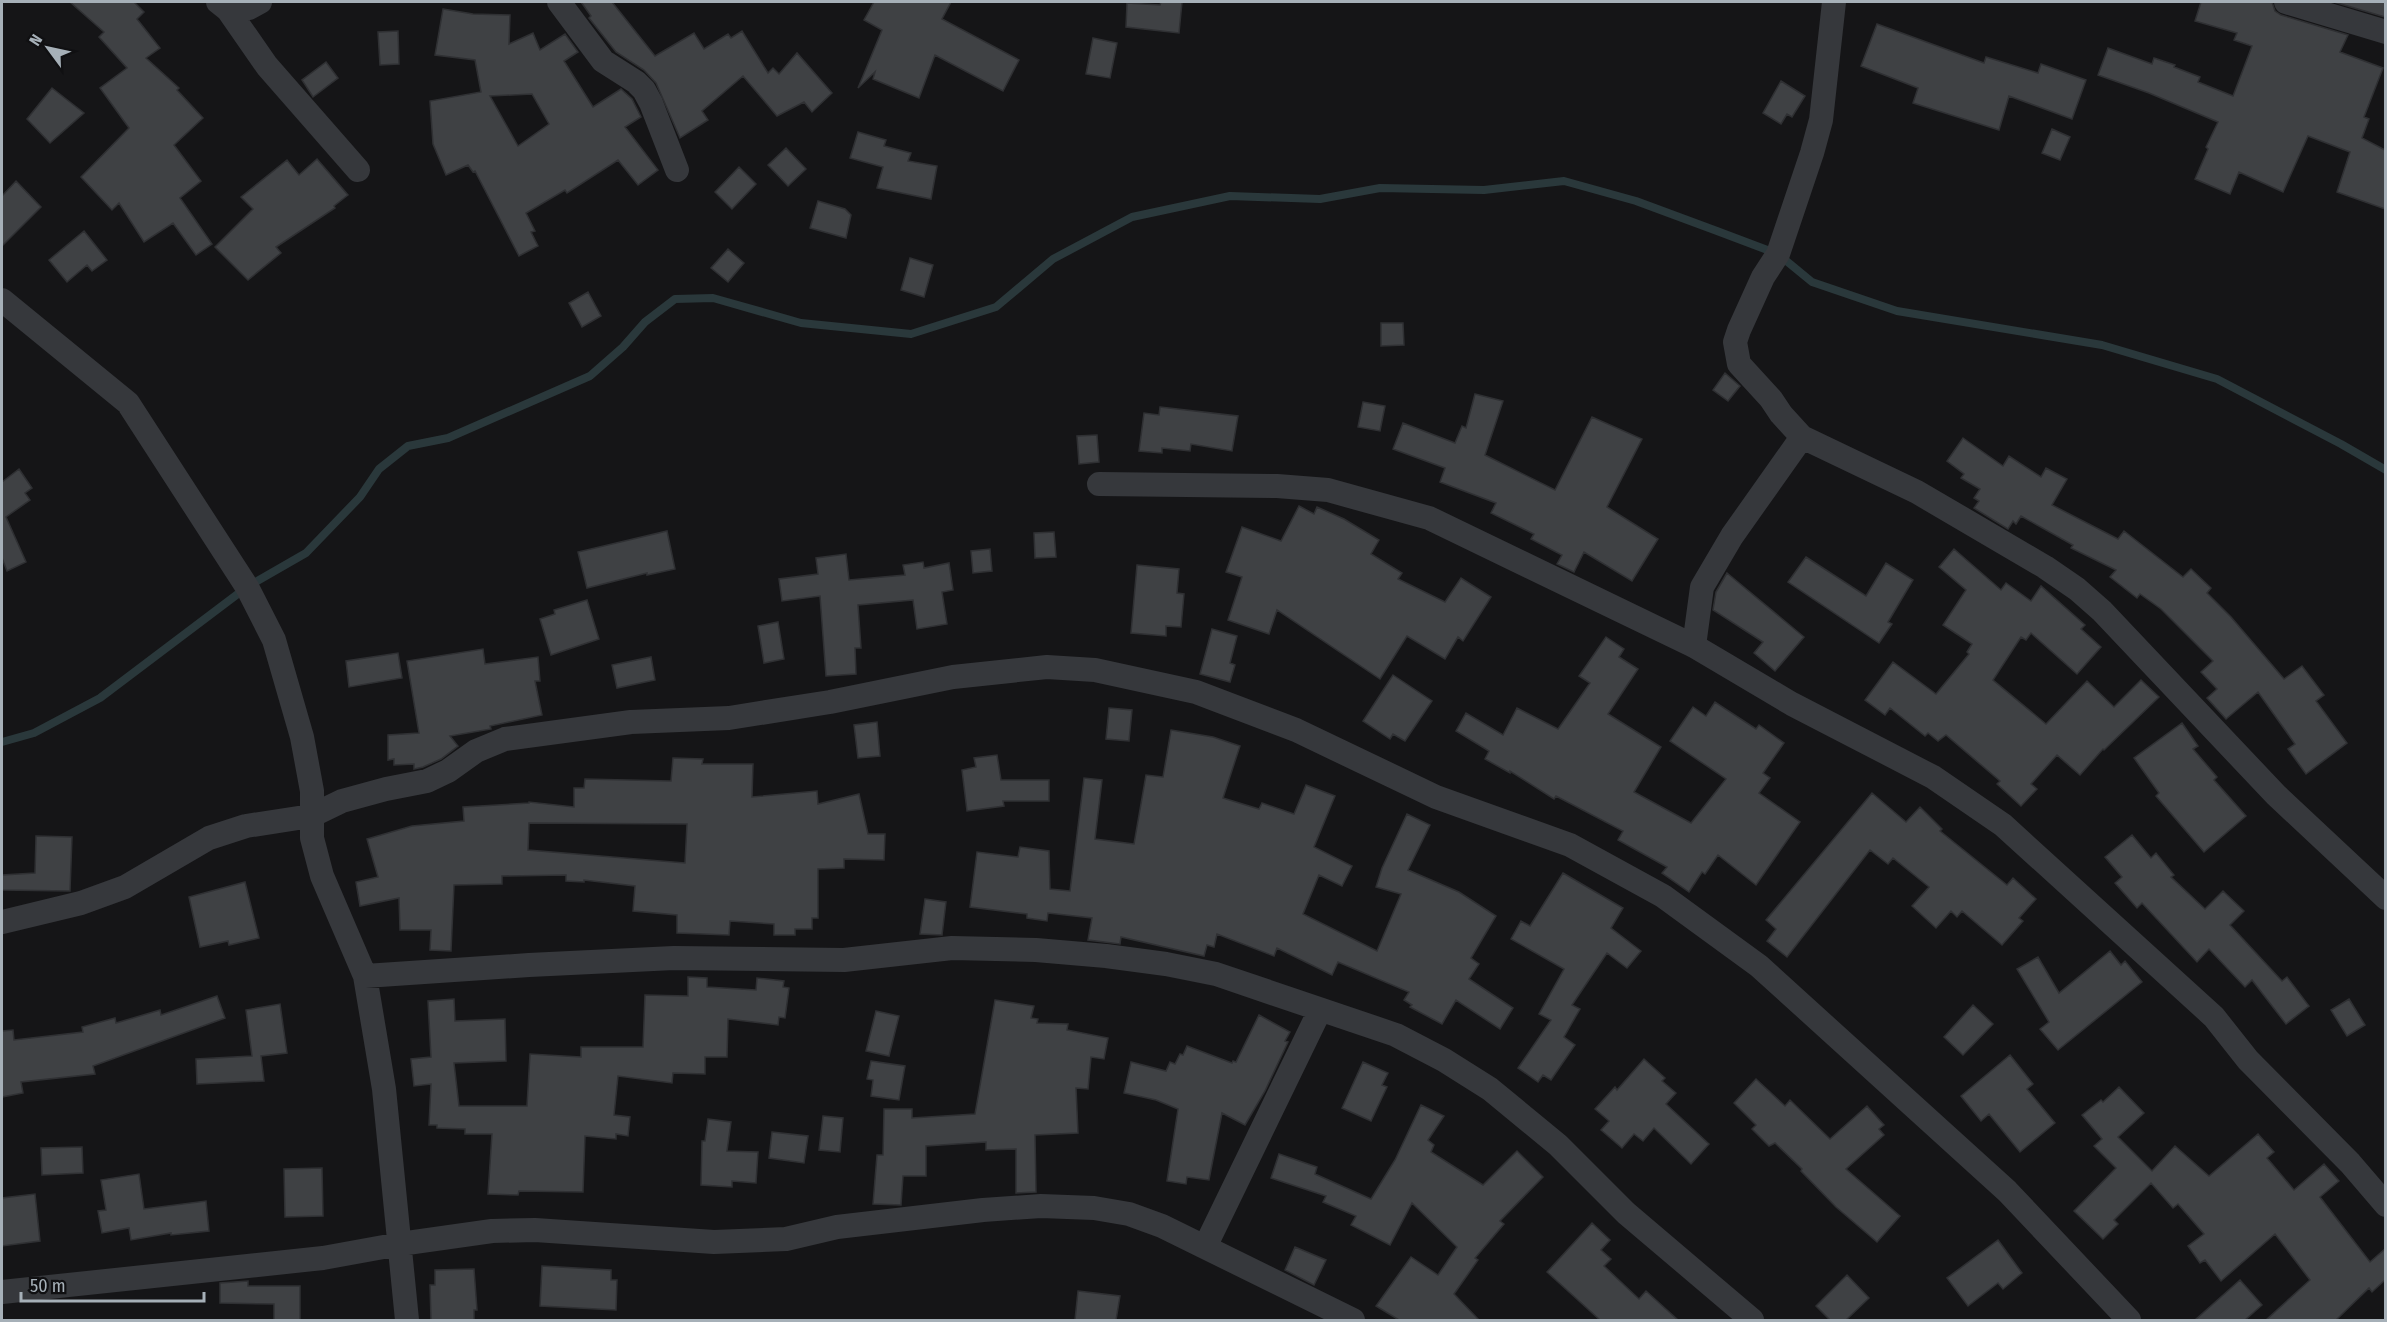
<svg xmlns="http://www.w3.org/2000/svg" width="2387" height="1322" font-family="'Fira Sans Condensed',sans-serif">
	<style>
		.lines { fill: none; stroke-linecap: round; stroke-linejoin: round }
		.stream { stroke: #2a383b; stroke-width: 8 }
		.building { fill: #3f4144; stroke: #2f3033; stroke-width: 1.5; fill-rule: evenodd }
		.minor { stroke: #36383c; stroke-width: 24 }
	</style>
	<rect width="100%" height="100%" fill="#151517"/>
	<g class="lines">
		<path class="stream" d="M2,742L34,733L100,698L247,587L306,553L360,497L379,469L408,446L448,438L590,376L623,347L645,322L675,299L713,298L801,323L911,334L996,307L1053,259L1132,217L1230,196L1320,199L1380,188L1484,190L1564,181L1636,201L1717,231L1778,254L1812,282L1897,311L2102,345L2217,379L2341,444L2386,470"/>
	</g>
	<path class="building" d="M70,2H134L144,12L137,19L160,48L146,58L179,88L177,90L203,118L174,145L201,181L180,198L212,244L196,255L173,223L144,242L119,203L112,210L81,177L129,128L100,88L127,68L99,37L104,32Z
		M581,2H612L655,56L694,33L704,49L728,34L731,38L742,31L768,73L773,68L779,74L797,53L832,93L812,112L804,102L777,116L743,76L702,111L708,120L680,138L656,83L644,70L616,52L589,18L591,16Z
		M874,2H951L942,19L1019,60L1003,91L935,55L919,98L873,79L875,72L858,88L882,30L864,20Z
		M1161,2H1182L1179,33L1126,27L1127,3L1160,5Z
		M2201,2H2272L2275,11L2281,15L2348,35L2340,52L2383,68L2364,117L2369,119L2362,138L2385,150V209L2337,192L2350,152L2308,136L2283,192L2239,172L2230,194L2195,179L2208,149L2206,147L2218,122L2149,93L2098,75L2108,48L2152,64L2154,58L2175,65L2174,67L2200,77L2198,82L2233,96L2252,46L2234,40L2237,33L2195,21Z
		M2334,2H2385V17Z
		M443,9L473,14L510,15L509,44L533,33L540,50L565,34L578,52L564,61L593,107L621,89L632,99L641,117L625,127L658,170L638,185L618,160L567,193L565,190L526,213L535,231L531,232L538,246L519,256L475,171L473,172L468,165L446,175L433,144L430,101L481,92L475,60L435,55ZM532,94L549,124L518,146L490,96Z
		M1877,24L1984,63L1986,57L2038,73L2041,64L2086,80L2072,119L2009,96L1999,130L1913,103L1918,88L1861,66Z
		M398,31L399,64L380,65L378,32Z
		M1093,38L1117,43L1110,78L1086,74Z
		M326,62L338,78L313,97L302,80Z
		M1781,81L1805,96L1792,117L1787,114L1781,124L1763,113Z
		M52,88L84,113L50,143L27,119Z
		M2052,129L2070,137L2060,160L2042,153Z
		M858,132L886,140L884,146L911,153L908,161L937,166L931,199L877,188L883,167L850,158Z
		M786,148L806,169L788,186L768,165Z
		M317,159L348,195L334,206L335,208L276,247L281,253L248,280L215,247L253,209L241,197L287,160L299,175Z
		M739,167L756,184L732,209L715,192Z
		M16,181L41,207L2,246V196Z
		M818,201L845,209L851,215L846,238L810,228Z
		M84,231L107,260L92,271L87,265L67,282L49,260Z
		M728,249L744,263L728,282L711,268Z
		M910,258L933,265L924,297L901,290Z
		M588,292L601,316L582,327L569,303Z
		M1381,323H1403L1404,345L1381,346Z
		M1725,373L1740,386L1728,401L1713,390Z
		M1475,394L1503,401L1485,455L1555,490L1592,417L1642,439L1607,507L1658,539L1632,581L1584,552L1574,572L1557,564L1562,555L1531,539L1534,534L1491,513L1496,503L1440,482L1445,468L1393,449L1403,423L1455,443L1462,426L1466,428Z
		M1363,402L1385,406L1380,431L1358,427Z
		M1160,407L1238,416L1232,451L1191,444L1190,451L1162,448V453L1139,451L1144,413L1159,415Z
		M1097,435L1099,462L1079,464L1077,436Z
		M1963,438L2003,466L2009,456L2041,477L2046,468L2067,479L2052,505L2118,539L2124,531L2183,577L2191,569L2211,588L2207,593L2231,617L2284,679L2302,666L2324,695L2316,701L2347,743L2306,774L2288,749L2295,744L2258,692L2226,719L2207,698L2217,689L2201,672L2213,661L2161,609L2140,594L2137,598L2110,577L2116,570L2071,548L2073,545L2021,516L2016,524L2013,521L2008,529L1974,508L1979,501L1974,498L1980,489L1961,478L1964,474L1947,461Z
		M19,469L32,488L25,493L30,500L6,517L26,562L7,571L2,558V482Z
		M1299,506L1314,514L1317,507L1344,519L1379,540L1371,554L1402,573L1398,579L1445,602L1461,578L1491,597L1463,641L1458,637L1445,659L1407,636L1380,679L1277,610L1269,634L1228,620L1242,577L1226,572L1242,527L1281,541Z
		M667,531L675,569L647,575V573L587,588L578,552Z
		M1054,532L1056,557L1035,558L1034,533Z
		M990,549L992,571L973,573L971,551Z
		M1954,549L2001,590L2006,583L2031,601L2041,586L2085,625L2081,629L2101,647L2077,674L2031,633L2026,640L2021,637L1993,680L2046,724L2087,681L2114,707L2141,680L2159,697L2104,750L2103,749L2080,775L2057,755L2031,784L2037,789L2021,806L1997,784L2000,781L1946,735L1938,741L1928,733L1925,736L1890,708L1885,715L1865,700L1893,662L1936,694L1969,654L1967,652L1972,644L1943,625L1966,590L1939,567Z
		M846,554L849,580L905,575L903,565L923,562L924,568L949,563L953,590L942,592L947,624L917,629L913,600L858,605L861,648H855L856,674L826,676L820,596L782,601L779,579L818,574L816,558Z
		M1806,557L1866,596L1886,563L1913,580L1888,622L1892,624L1879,643L1788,582Z
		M1137,565L1179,569L1177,593L1184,594L1181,627L1166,626V636L1131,633Z
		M1727,573L1804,637L1775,671L1754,653L1763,642L1713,610L1716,592Z
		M587,600L599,639L551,655L540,619L555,614L554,610Z
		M778,622L784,659L764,663L758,626Z
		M1212,629L1237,636L1230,663L1235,665L1230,682L1200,674Z
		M1606,637L1624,649L1619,657L1638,669L1608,714L1661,747L1634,792L1691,823L1726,779L1670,741L1693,707L1706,716L1715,702L1756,729L1759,725L1784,743L1763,773L1770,778L1759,793L1800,822L1756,885L1718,855L1705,874L1702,872L1689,892L1662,873L1667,867L1618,840L1623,831L1556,796L1554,799L1510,771V773L1485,759L1489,751L1456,731L1466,713L1503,735L1517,708L1558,729L1590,683L1579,676Z
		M483,649L485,664L538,657L540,681H535L542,715L490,726L491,729L450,736L458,746L441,759L423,767L414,769V764L394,765V759L388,760V735L419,733L407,661Z
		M398,653L402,678L349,687L346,661Z
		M651,657L655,680L617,688L612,665Z
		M1393,675L1432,701L1405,741L1393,734L1390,739L1363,721Z
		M1109,708L1132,710L1129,741L1106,739Z
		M877,722L880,756L858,758L854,725Z
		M2182,723L2198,746L2193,749L2217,777L2214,780L2246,816L2204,852L2156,796L2159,793L2134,758Z
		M1171,730L1213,737L1240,746L1223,798L1259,809L1262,803L1294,814L1306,785L1335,796L1314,847L1352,866L1342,886L1319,875L1303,914L1377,951L1401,894L1376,887L1382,868L1407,814L1430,825L1408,870L1459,892L1496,916L1471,958L1479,964L1469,979L1513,1008L1500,1029L1456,1000L1442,1024L1410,1007L1412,1005L1404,1000L1409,992L1338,962L1332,975L1277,948L1274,956L1217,934L1214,947L1207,945L1204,956L1121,937L1120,944L1088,940L1092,918L1048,913L1047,921L1027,918V914L970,907L977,852L1018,857L1020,847L1049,851L1050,889L1070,891L1084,778L1102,780L1095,839L1134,844L1146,775L1163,777Z
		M997,755L1001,780H1049V801H1003L1004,806L967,811L962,770L976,767L974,758Z
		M673,758L703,759L702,764H753L752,797L817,791L818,804L859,794L868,834H885L884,860L844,859V868L818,869V918H812V929H795V935H774V924L730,921L729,935L677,933V915L633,911L635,886L584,880V882L566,881V875L502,876V884L454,885L451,951L430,950L431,930H400L399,898L360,906L356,882L378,877L367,839L412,826L464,821L463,807L529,803V802L574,807V788H584L585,779L671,781ZM529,823L687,824L685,863L528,850Z
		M1872,793L1906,822L1920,807L1942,829L1940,831L2007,885L2013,878L2036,899L2019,918L2023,921L2002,945L1962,911L1957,917L1951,911L1936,928L1912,906L1929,887L1893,858L1888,864L1870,850L1787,957L1767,941L1776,929L1766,920Z
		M2132,835L2151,858L2156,853L2174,875L2171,877L2205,909L2223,891L2244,911L2230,925L2282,981L2287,977L2309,1006L2286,1024L2252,980L2245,987L2209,949L2197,962L2142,903L2137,908L2115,883L2122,877L2105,857Z
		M36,836L72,837L70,891L2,890V875L35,873Z
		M1563,873L1623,908L1611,928L1641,951L1627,968L1607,953L1572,1005L1580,1009L1564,1037L1575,1045L1551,1080L1543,1075L1538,1082L1518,1068L1551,1020L1539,1014L1564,969L1511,939L1521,921L1530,926Z
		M245,882L259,938L229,945L228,941L200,947L189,897Z
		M925,899L946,902L942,935L920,934Z
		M2110,951L2121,965L2125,961L2142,982L2058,1050L2040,1029L2049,1022L2017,969L2038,957L2059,993Z
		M688,977L707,978V987L756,990L757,978L784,981L783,987L789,988L785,1018L779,1017L778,1025L728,1019L727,1057H705V1074L673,1073L672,1083L618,1076L614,1115L630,1117L628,1136L616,1134V1139L585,1136L583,1192L519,1191L518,1195L488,1194L492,1134H465V1129L437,1128V1125H429L431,1084L414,1086L411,1059L431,1057L428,1001L454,999L455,1021L505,1019L506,1061L454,1063L459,1106H527L530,1054L581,1057V1047H643L645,995L688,996Z
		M217,996L225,1018L93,1066L95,1074L21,1082L23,1093L2,1097V1031L13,1030L14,1040L83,1032L82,1027L115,1018L116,1023L160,1010L161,1015Z
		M2349,999L2365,1025L2347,1036L2331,1010Z
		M995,1000L1034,1006L1031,1018L1038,1019L1037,1023L1068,1024L1067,1030L1108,1038L1104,1059L1091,1057L1088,1089L1076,1088L1078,1133L1035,1135L1036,1192L1016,1193V1149L986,1150V1142L926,1146V1176H903L901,1205L873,1204L877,1155H883L884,1109H912V1118L975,1114Z
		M280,1004L287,1053L261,1056L264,1081L197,1084L196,1059L252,1056L246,1010Z
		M1973,1005L1993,1024L1963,1055L1944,1037Z
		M876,1011L899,1016L889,1056L866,1051Z
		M1259,1015L1290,1032L1285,1041L1288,1042L1265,1091L1245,1125L1222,1113L1209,1180L1187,1177L1186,1184L1167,1181L1178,1109L1156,1100L1124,1093L1131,1062L1166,1071L1170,1062L1175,1064L1180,1054L1183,1055L1187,1046L1232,1063L1233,1061L1236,1062Z
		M2010,1055L2033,1084L2027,1089L2055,1123L2020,1152L1989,1114L1981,1121L1961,1096Z
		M1644,1059L1665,1078L1662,1081L1676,1093L1666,1104L1709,1144L1691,1164L1654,1128L1643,1141L1634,1134L1622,1148L1601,1130L1609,1121L1595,1109L1615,1087L1617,1090Z
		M871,1061L905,1066L899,1100L871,1096L873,1080L867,1079Z
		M1363,1062L1388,1073L1382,1085L1387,1087L1371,1121L1342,1108Z
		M1756,1079L1785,1106L1790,1100L1830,1139L1867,1106L1884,1125L1879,1129L1884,1135L1846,1169L1900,1216L1877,1242L1836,1207L1801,1171L1802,1169L1775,1143L1769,1146L1752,1129L1756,1125L1734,1103Z
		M2119,1087L2144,1113L2118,1137L2152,1171L2175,1146L2209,1176L2258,1134L2274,1152L2267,1158L2294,1190L2324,1164L2339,1181L2320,1197L2370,1262L2385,1249V1280L2372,1292L2369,1288L2336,1320H2266L2310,1280L2275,1234L2221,1281L2205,1260L2200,1263L2188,1246L2204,1234L2178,1204L2173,1208L2151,1183L2114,1220L2118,1224L2103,1239L2074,1211L2116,1168L2094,1146L2102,1139L2082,1115L2101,1100L2103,1102Z
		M1421,1105L1444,1116L1428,1140L1434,1145L1431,1152L1483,1185L1517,1151L1543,1177L1500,1221L1504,1224L1475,1258L1478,1260L1454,1294L1479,1320H1399L1376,1306L1411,1257L1438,1275L1457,1247L1412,1203L1390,1245L1351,1225L1356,1216L1323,1202L1326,1196L1271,1178L1279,1154L1317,1167L1315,1174L1371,1199L1395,1160Z
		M823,1116L843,1118L840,1152L819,1150Z
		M708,1119L731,1122L727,1151L758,1152L756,1183L732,1181V1187L701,1185L702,1141H705Z
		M772,1132L808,1136L804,1163L769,1158Z
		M82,1147L83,1173L42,1175L41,1148Z
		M322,1168L323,1216L285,1217L284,1169Z
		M139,1174L144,1209L206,1201L209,1231L171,1235V1233L131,1240L129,1228L102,1233L98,1211L106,1210L101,1180Z
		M35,1194L40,1241L2,1246V1198Z
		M1592,1223L1610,1240L1601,1250L1611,1259L1604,1266L1639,1299L1646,1291L1678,1320H1600L1547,1272Z
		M1998,1240L2022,1273L2003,1289L1998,1283L1968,1306L1947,1278Z
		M1295,1247L1326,1260L1314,1285L1285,1270Z
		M542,1266L611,1270V1280H617L616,1310L540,1306Z
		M474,1269L477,1310H474V1320H431L430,1285H435V1270Z
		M1847,1275L1869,1298L1846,1320H1830L1816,1306Z
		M2240,1280L2262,1305L2245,1320H2195Z
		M248,1281V1286H300V1320H274V1304L220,1303V1283Z
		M1078,1291L1120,1296L1116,1320H1075Z"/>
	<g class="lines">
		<path class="minor" d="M218,2L228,10L267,66L358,170
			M559,2L603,61L636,82L644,90L651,103L677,170
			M1834,2L1821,120L1812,153L1778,254L1763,277L1739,330L1735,342L1739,364L1771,399L1781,414L1802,437L1917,492L2045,567L2077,589L2102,611L2276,795L2386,898
			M2286,2L2386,32
			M228,10L249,8L260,2
			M2,300L128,403L247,587L274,640L302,737L312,791V838L322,876L365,976L384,1089L407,1320
			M1099,484L1277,486L1328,490L1429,518L1694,646L1792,704L1933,777L2003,825L2214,1017L2248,1060L2350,1163L2386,1205
			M1694,646L1702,587L1732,536L1802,437
			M2,922L81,903L125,887L209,838L246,826L311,816L342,801L386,789L427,781L448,771L476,751L505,739L631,722L729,718L830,702L953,677L1047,667L1095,670L1196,692L1296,730L1436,797L1570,845L1663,896L1759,966L2007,1191L2129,1320
			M365,976L529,965L674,958L844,960L952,948L1036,950L1106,956L1166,964L1216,974L1396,1035L1444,1060L1490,1089L1558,1145L1626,1213L1752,1320
			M1205,1247L1320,1010
			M2,1292L323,1258L400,1244L492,1231L535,1230L714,1242L786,1239L837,1227L983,1210L1041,1206L1094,1208L1129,1214L1162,1226L1353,1320"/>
	</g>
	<rect width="2387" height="1322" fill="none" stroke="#a6b0b8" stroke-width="6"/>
	<g transform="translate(48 48) rotate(303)" stroke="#101012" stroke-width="4.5" paint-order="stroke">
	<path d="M0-4.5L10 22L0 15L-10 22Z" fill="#a6b0b8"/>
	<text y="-9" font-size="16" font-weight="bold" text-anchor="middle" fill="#a6b0b8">N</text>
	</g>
	<path d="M21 1292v9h183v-9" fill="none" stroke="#a6b0b8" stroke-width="3"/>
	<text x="30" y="1292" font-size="18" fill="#a6b0b8" stroke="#101012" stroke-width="4.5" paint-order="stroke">50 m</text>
</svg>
